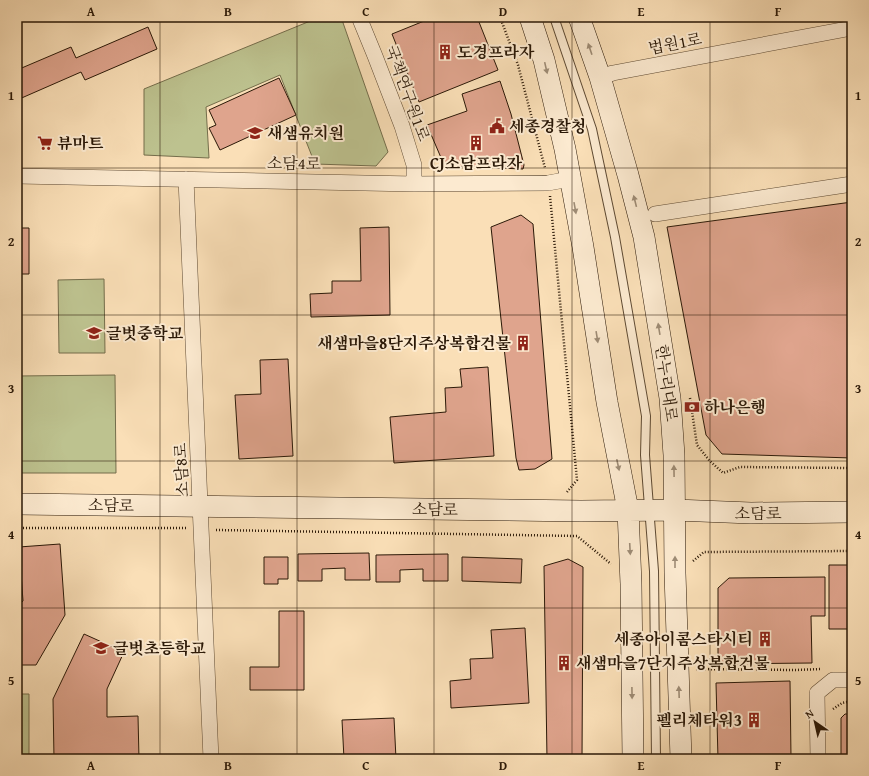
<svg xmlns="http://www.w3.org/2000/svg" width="869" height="776" font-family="'Gentium Book Plus','Noto Serif KR',serif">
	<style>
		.green { fill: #bdc28f; stroke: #746d4b }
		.building { fill: #dfa48d; stroke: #2a1807 }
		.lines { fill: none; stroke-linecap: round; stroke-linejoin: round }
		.lane-casing { stroke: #5e4a33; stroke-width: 10 }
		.street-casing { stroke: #5e4a33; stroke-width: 16 }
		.secondary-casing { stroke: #2a1807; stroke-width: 22 }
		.path { stroke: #2a1807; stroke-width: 2.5; stroke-dasharray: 1 2; stroke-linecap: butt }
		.lane { stroke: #fcead0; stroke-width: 8 }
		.street { stroke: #fcead0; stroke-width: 15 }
		.secondary { stroke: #fcead0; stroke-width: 21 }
		.oneway { fill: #9e8c76 }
		.grid { fill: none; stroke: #2a1807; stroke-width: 1; stroke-opacity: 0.55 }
		.labels { text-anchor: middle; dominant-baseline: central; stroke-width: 4; stroke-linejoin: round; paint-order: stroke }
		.street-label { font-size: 16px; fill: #2a1807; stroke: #fcead0 }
		.poi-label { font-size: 16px; font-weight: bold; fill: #2a1807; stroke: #fcead0; text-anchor: start }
		.neatline { fill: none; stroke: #2a1807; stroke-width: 1.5 }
		.grid-label { font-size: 13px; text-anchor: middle; font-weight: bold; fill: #2a1807 }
	</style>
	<rect width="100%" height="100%" fill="#fadfb7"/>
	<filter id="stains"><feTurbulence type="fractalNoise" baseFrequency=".005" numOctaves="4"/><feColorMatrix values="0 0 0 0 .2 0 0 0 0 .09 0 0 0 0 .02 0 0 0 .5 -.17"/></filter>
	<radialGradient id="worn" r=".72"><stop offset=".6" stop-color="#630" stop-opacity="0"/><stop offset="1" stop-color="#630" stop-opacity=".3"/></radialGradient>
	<path class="green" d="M320,17H341L388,152L376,166L315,164L280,75L206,107L209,158L144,155V89Z
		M104,279L105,353H59L58,280Z
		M115,375L116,473H17V376Z
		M17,694H29V759H17Z"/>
	<path class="building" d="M434,17H477L498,70L419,102L392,34Z
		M148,27L157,49L85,80L81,72L17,100V70L71,47L76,58Z
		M279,78L296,115L220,150L209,128L216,125L209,110Z
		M500,81L511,114L524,165L523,169L449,166L442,160L427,125L467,111L462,94Z
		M852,202V458L722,454L706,435L667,227Z
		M521,215L533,224L552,459L535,469L519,470L516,458L491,227Z
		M389,227L390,315L311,317L310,294L332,293V281H361L360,228Z
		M17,228H29V274H17Z
		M288,359L293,456L239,459L235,395L261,394L260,360Z
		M488,367L494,456L394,463L390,417L446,412L445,388L462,387L460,369Z
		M60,544L65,615L36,665H17V607L23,601L19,547Z
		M369,553L370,580H345V568L322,569V581H298V554Z
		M448,554V581H423V569L400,570V582H376V555Z
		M264,557H288V579H278V584H264Z
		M462,557L522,559L521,583L462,581Z
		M568,559L583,567L582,759H547L544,566Z
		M829,565H852V629H829Z
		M825,577V616H811L812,663L718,664V588L729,578Z
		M279,611H304V690H250V667H279Z
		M525,628L529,703L451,708L450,681L471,679L470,659L493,658L491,630Z
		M84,634L124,652L107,689V717L138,716L139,759H54L53,699Z
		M790,681L791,757L718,759L716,683Z
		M845,714H852V759H841V718Z
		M394,718L396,759H344L342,720Z"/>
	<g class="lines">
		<g class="lane-casing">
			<path id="lane" d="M554,17L592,129L615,237L646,416L645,455L654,571L656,759"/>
		</g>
		<g class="street-casing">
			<path id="street" d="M359,17L375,56L402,126L414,165V184
				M600,77L613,73L852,28
				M17,176L414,184L548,183L570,179
				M186,179L211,759
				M655,214L852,184
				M818,759L817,693L833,680H852"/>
		</g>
		<g class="secondary-casing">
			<path id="secondary" d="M530,17L544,60L565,149L583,247L607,402L628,510L631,584L633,759
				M579,17L600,77L628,175L644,237L670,398L674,455L675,573L681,759
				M17,504L581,511L675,510L751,513L852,512"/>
		</g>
		<path class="path" d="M500,17L518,65L545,168
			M550,196L577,480L567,492
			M690,398L697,445L709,460L723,473L740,467L852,468
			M17,528H188
			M216,530L577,536L611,564
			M693,561L704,552L852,551
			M696,669L795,670L821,669
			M833,709L842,703L852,701"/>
		<use href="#lane" class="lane"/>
		<use href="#street" class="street"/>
		<use href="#secondary" class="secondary"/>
	</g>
	<defs><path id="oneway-solid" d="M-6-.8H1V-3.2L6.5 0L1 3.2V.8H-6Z"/></defs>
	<g class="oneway">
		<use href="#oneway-solid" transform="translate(590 49) rotate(-109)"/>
		<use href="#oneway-solid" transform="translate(546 68) rotate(77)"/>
		<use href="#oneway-solid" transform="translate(635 201) rotate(-104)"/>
		<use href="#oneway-solid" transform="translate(575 208) rotate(80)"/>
		<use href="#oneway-solid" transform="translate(659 329) rotate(-99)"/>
		<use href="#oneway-solid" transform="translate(597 337) rotate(81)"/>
		<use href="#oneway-solid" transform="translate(618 465) rotate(78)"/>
		<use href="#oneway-solid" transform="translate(674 471) rotate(-91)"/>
		<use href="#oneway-solid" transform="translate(630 549) rotate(87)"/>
		<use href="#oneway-solid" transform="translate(675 562) rotate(-90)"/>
		<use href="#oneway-solid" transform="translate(679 692) rotate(-92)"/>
		<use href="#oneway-solid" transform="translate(632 693) rotate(89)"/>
	</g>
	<path class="grid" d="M160,17V759M297,17V759M434,17V759M572,17V759M710,17V759M17,168H852M17,315H852M17,461H852M17,608H852"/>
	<defs>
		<g id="building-bare" transform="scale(1.2)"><path d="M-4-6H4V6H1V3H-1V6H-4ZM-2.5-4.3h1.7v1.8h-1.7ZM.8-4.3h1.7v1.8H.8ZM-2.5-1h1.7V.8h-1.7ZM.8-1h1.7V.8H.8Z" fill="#8f2418" stroke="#fcead0" stroke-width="2.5" paint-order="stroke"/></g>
		<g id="civic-bare" transform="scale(1.2)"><path d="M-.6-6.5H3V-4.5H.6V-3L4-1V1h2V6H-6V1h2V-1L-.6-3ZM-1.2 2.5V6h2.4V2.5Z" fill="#8f2418" stroke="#fcead0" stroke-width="2.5" paint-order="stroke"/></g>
		<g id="school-bare" transform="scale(1.2)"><path d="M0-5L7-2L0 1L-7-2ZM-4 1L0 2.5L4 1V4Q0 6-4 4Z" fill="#8f2418" stroke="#fcead0" stroke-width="2.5" paint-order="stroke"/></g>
		<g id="supermarket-bare" transform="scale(1.2)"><path d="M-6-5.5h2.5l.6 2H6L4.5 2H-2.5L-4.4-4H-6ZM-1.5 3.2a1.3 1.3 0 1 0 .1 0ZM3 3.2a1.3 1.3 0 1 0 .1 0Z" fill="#8f2418" stroke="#fcead0" stroke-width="2.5" paint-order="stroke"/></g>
		<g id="bank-bare" transform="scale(1.2)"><path d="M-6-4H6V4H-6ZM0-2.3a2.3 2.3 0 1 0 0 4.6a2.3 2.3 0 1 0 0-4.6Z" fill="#8f2418" stroke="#fcead0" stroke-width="2.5" paint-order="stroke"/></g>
	</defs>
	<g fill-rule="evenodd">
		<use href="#building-bare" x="445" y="52"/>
		<use href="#civic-bare" x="497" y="126"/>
		<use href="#school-bare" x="255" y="133"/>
		<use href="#supermarket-bare" x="45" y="143"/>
		<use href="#building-bare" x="476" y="143"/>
		<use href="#school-bare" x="94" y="333"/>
		<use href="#building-bare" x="523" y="343"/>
		<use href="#bank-bare" x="692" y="407"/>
		<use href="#building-bare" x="765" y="639"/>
		<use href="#school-bare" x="101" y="648"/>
		<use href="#building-bare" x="564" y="663"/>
		<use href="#building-bare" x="754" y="720"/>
	</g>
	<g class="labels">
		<g class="street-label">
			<text transform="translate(675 43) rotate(-11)">법원1로</text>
			<text transform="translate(408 93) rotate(70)">국책연구원1로</text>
			<text transform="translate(294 163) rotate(1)">소담4로</text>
			<text transform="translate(667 383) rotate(82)">한누리대로</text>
			<text transform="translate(181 470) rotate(-93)">소담8로</text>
			<text transform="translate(111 505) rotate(1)">소담로</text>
			<text transform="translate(435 509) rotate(1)">소담로</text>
			<text x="758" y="513">소담로</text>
		</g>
		<g class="poi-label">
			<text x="457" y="52">도경프라자</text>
			<text x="509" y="126">세종경찰청</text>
			<text x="267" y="133">새샘유치원</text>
			<text x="57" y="143">뷰마트</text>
			<text x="476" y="163" text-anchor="middle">CJ소담프라자</text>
			<text x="106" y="333">글벗중학교</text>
			<text x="511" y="343" text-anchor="end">새샘마을8단지주상복합건물</text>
			<text x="704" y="407">하나은행</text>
			<text x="753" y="639" text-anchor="end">세종아이콤스타시티</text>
			<text x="113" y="648">글벗초등학교</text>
			<text x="576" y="663">새샘마을7단지주상복합건물</text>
			<text x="742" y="720" text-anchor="end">펠리체타워3</text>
		</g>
	</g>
	<rect width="869" height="776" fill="none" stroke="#fadfb7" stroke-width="44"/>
	<g transform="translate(815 722) rotate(326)" stroke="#fcead0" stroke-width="3" paint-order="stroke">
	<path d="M0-3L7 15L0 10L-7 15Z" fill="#2a1807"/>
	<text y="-6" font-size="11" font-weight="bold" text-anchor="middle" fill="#2a1807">N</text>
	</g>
	<rect x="22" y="22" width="825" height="732" class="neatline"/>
	<g class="grid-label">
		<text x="91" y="16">A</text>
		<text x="228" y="16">B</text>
		<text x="366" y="16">C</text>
		<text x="503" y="16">D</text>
		<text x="641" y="16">E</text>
		<text x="778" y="16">F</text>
		<text x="11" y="100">1</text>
		<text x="858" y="100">1</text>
		<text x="11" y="246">2</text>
		<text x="858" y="246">2</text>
		<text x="11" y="393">3</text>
		<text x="858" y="393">3</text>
		<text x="11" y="539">4</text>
		<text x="858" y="539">4</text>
		<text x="11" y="685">5</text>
		<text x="858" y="685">5</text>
		<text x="91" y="770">A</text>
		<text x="228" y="770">B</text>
		<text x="366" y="770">C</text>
		<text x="503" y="770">D</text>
		<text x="641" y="770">E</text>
		<text x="778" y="770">F</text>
	</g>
	<rect width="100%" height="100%" filter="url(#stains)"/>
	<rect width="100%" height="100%" fill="url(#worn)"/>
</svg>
